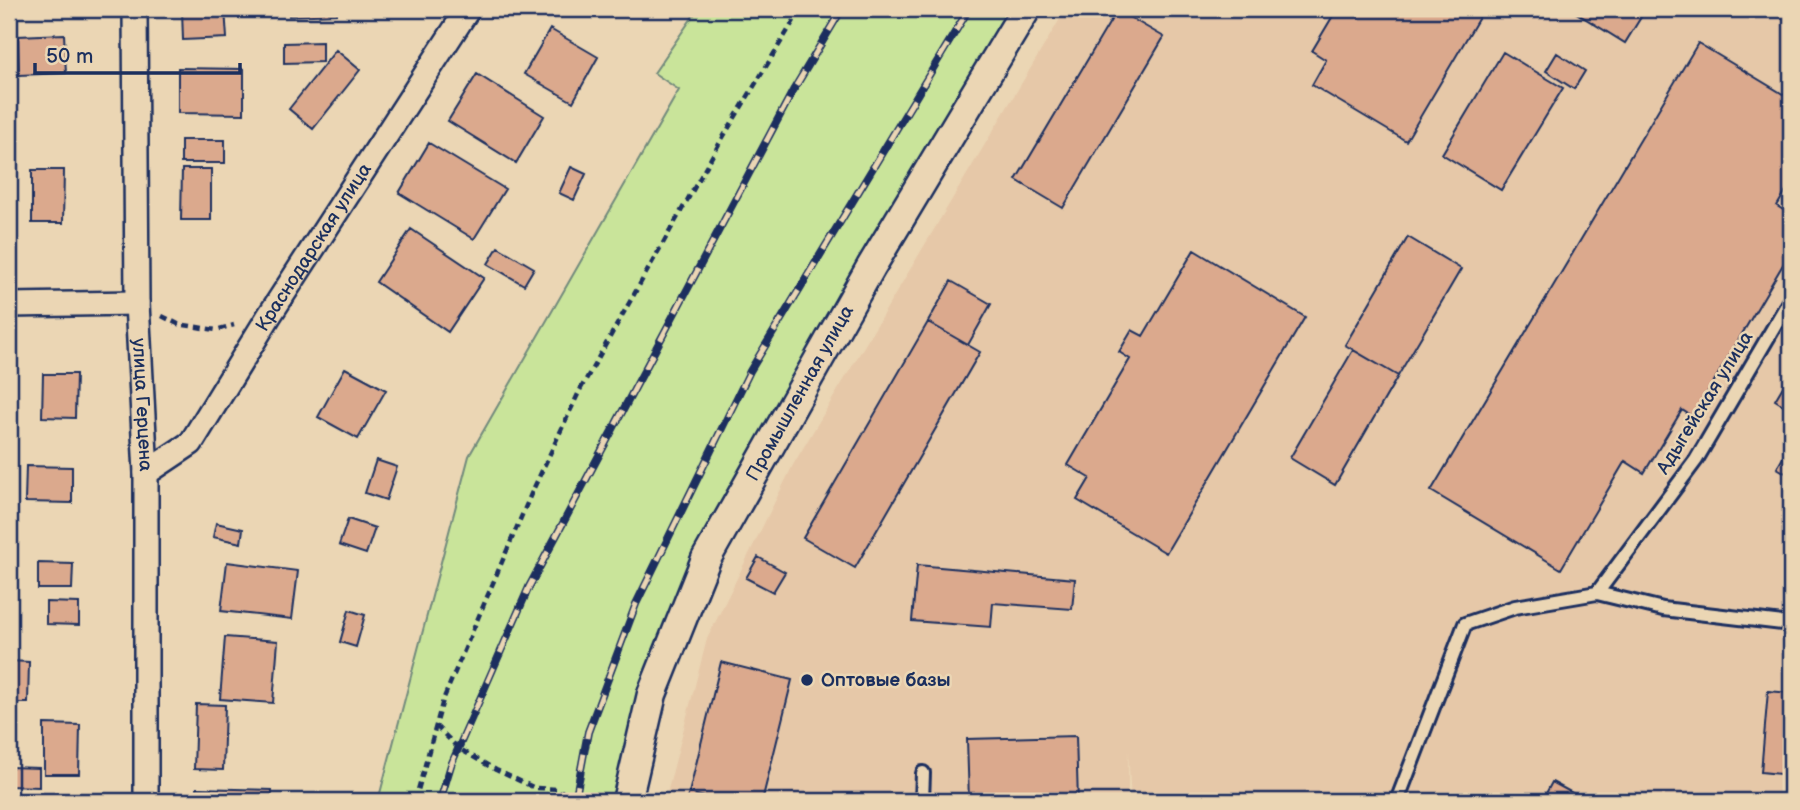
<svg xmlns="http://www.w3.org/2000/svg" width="1800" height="810" font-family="'Balsamiq Sans',sans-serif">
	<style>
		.built { fill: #e6c8a8 }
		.green { fill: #c9e49a; stroke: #728a7c; stroke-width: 2 }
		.building { fill: #dba98d; stroke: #1b2f5e; stroke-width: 2 }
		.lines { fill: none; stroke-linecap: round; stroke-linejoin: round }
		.service-casing { stroke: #1b2f5e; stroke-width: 18 }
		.minor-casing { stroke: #1b2f5e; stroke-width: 28 }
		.tertiary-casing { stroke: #1b2f5e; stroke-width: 33 }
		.path { stroke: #1b2f5e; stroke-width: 4.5; stroke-dasharray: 7 5; stroke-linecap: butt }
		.service { stroke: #ebd6b4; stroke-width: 12 }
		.minor { stroke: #ebd6b4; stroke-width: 23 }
		.tertiary { stroke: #ebd6b4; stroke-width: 28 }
		.rail-casing { stroke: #1b2f5e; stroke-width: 8 }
		.rail { stroke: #ebd6b4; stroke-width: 5; stroke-dasharray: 16; stroke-linecap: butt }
		.poi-dot { fill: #1b2f5e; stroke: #ebd6b4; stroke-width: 2.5 }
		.labels { text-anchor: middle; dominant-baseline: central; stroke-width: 5; stroke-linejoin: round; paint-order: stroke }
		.street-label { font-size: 19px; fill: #1b2f5e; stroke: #ebd6b4 }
		.poi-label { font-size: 19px; font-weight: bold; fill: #1b2f5e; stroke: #ebd6b4; text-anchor: start }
	</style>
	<rect width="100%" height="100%" fill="#ebd6b4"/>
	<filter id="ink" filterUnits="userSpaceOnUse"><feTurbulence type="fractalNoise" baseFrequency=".0143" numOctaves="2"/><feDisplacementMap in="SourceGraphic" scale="14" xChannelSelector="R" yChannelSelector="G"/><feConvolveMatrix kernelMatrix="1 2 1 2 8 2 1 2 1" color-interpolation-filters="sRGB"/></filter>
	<g filter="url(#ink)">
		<path class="built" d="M1066,9H1791V801H1131L1128,751V801H665L707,639L793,465Z"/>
		<path class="green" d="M698,9H1013L697,545L640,691L617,801H378L469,456L679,90L654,73Z"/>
		<path class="building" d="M225,9L227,38L183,40L182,10Z
			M289,9H337V14L289,16Z
			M1337,9H1484L1406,141L1312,85L1326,60L1312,51Z
			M1570,9H1646L1625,43Z
			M1117,10L1164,37L1063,208L1016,180Z
			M550,29L598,57L573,102L524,74Z
			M64,34L66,73L19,75L18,36Z
			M322,42V62L284,63V43Z
			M1698,43L1791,99V182L1777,206L1791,215V251L1693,417L1682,410L1644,473L1625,461L1561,569L1431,491Z
			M336,50L360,70L313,129L289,109Z
			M1503,52L1563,88L1501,190L1442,154Z
			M1557,53L1585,71L1574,89L1546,71Z
			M178,68L244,69V114L178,113Z
			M477,74L544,116L516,163L448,121Z
			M181,140H225V163H181Z
			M429,143L505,189L474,239L399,193Z
			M571,167L586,174L574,200L559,193Z
			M182,169H211V220H181Z
			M32,170H64L63,223H32Z
			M411,229L484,278L448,332L376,282Z
			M1408,237L1461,269L1398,376L1345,345Z
			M498,247L534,268L524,285L488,264Z
			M1194,250L1305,317L1166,553L1077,500L1090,478L1068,465L1130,359L1119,352L1132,330L1143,336Z
			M951,281L991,304L968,345L928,322Z
			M928,322L980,352L855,568L803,538Z
			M1353,350L1398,376L1335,485L1290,458Z
			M345,368L386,390L358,439L318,417Z
			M1791,373V410L1775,400Z
			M43,374H76L75,418L42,417Z
			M1791,444V476L1777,468Z
			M376,460L397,467L386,500L365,493Z
			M26,466L72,467V503L25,502Z
			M348,519L375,528L366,554L339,545Z
			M216,523L243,529L241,543L213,537Z
			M758,557L785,572L773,592L746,578Z
			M227,562L298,571L292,619L221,611Z
			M38,563L73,564L72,589H38Z
			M917,565L1075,579L1072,609L993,603L991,627L912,621Z
			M46,602L79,603V625L46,624Z
			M349,610L365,615L356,647L340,642Z
			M225,637L278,641L273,703L220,699Z
			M9,661L29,662L28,703H9Z
			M721,662L792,680L762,801H721L689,793Z
			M1768,691L1791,693V775L1761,772Z
			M196,704L225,705L223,770L194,769Z
			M44,724L80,725L79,774H44Z
			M1076,736L1078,801H969L967,739Z
			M9,767L39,768V787L9,786Z
			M1552,782L1587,801H1542Z
			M197,788L272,790V801H197Z
			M689,793L721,801H686Z"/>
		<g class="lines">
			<g class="service-casing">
				<path id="service" d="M1597,593L1663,609L1791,624
					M922,801L923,773
					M1397,801L1465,624L1515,607L1597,593L1696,460L1791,298"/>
			</g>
			<g class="minor-casing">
				<g id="minor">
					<path id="s1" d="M135,9L137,303L146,473V801"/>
					<path d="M9,305L137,303"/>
					<path id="s2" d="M146,473L191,443L269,316L468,9"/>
				</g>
			</g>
			<g class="tertiary-casing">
				<g id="tertiary">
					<path id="s3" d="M627,801L652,694L706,559L871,267L1026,9"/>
				</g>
			</g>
			<path class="path" d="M162,316L178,324L216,330L234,325
				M436,726L458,748L496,770L535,788L559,789L572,801
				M415,801L443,700L531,494L580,390L719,144L801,9"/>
			<use href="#service" class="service"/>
			<use href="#minor" class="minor"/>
			<use href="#tertiary" class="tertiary"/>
			<g class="rail-casing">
				<path id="rail" d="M440,801L451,765L529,587L794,89L842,9
					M575,801L588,732L636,604L750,371L969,9"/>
			</g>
			<use href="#rail" class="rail"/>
		</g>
	</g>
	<circle class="poi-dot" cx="807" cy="680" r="7"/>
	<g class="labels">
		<g class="street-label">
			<text stroke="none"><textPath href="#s2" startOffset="285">Краснодарская улица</textPath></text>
			<text stroke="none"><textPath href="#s3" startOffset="446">Промышленная улица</textPath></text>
			<text transform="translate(1705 403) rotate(-58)">Адыгейская улица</text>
			<text stroke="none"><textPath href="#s1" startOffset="396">улица Герцена</textPath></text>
		</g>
		<g class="poi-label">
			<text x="821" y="680">Оптовые базы</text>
		</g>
	</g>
	<rect width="1800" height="810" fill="none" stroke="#ebd6b4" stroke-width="35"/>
	<rect x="18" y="18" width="1765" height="775" fill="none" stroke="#1b2f5e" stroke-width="2.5" filter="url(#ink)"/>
	<path d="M35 63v10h205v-10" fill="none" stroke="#1b2f5e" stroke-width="3.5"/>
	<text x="46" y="63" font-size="21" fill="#1b2f5e" stroke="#ebd6b4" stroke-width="5" paint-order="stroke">50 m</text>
</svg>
